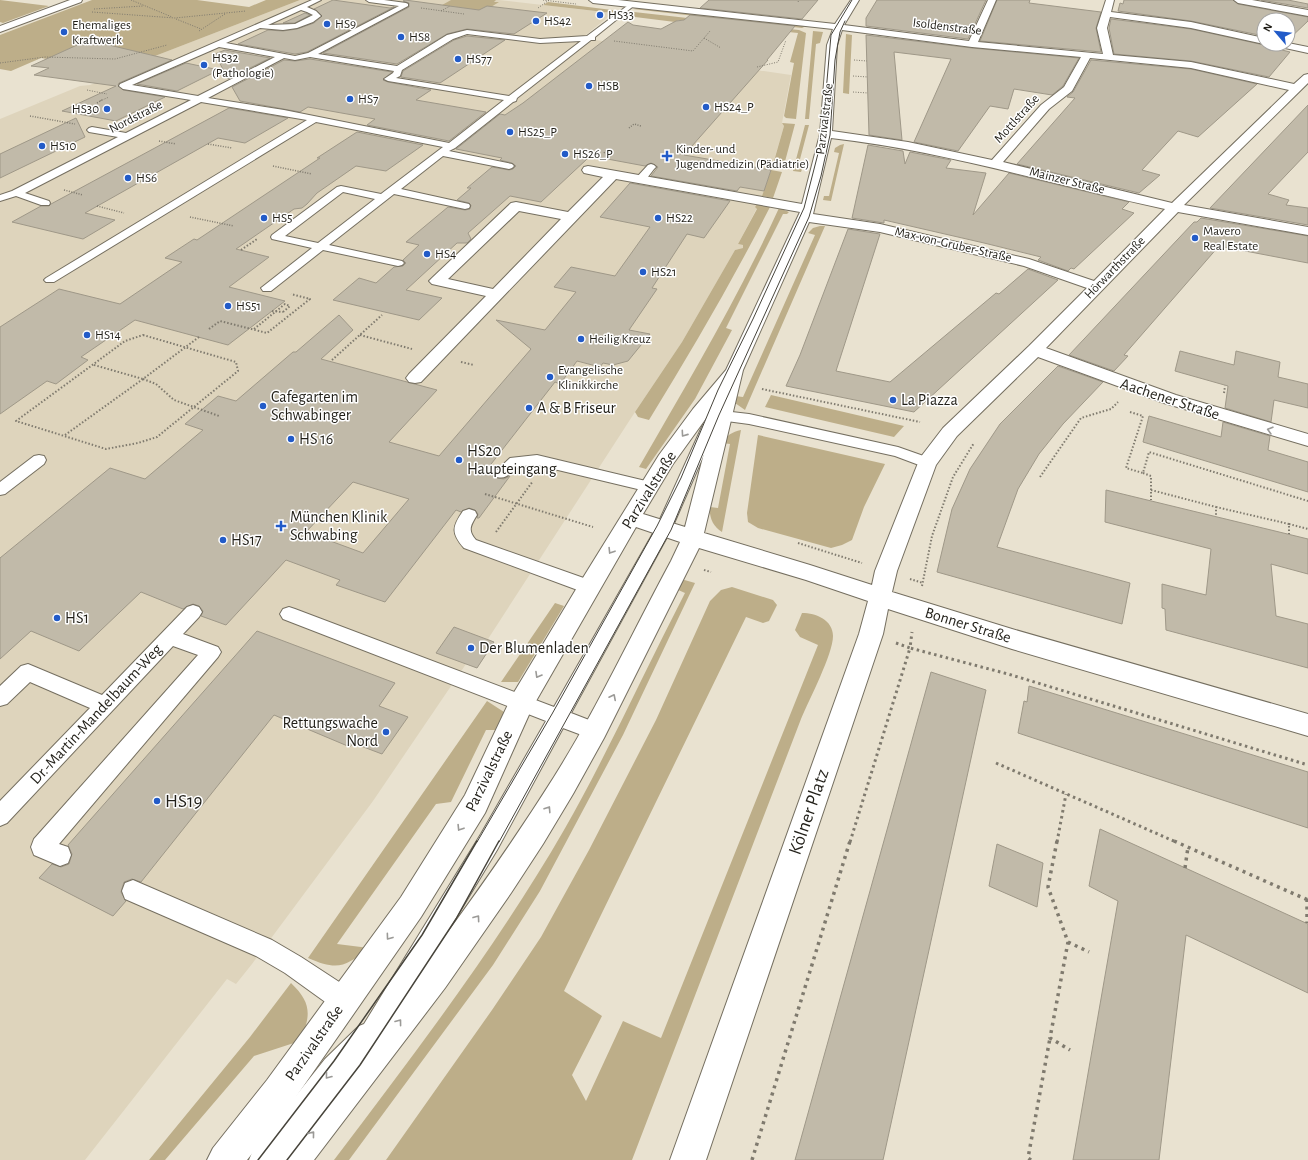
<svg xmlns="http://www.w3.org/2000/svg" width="1308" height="1160" font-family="'Alegreya Sans',sans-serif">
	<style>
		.built { fill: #ded4bc }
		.green { fill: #bdae89 }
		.building { fill: #c1baa9; stroke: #9f9888; fill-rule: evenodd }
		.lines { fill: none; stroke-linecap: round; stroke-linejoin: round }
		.service-casing { stroke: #756f60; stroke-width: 2 }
		.minor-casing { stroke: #756f60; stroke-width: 2 }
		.path-far4 { stroke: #7f7a6e; stroke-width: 1; stroke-dasharray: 1 1.5; stroke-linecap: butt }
		.path-far3 { stroke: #7f7a6e; stroke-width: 1.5; stroke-dasharray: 1 1.5; stroke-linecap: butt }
		.path-far2 { stroke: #7f7a6e; stroke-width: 2; stroke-dasharray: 1.5 2; stroke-linecap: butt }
		.path-far1 { stroke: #7f7a6e; stroke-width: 3; stroke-dasharray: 2.5 3.5; stroke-linecap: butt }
		.path { stroke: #7f7a6e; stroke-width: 3.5; stroke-dasharray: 3 4.5; stroke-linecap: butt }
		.service { fill: #fff; fill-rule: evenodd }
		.minor { fill: #fff; fill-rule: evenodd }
		.tram-far1 { stroke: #47443b; stroke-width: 1 }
		.tram { stroke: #47443b; stroke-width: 1.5 }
		.path-bridge { stroke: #7f7a6e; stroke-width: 2; stroke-dasharray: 1.5 2; stroke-linecap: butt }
		.oneway { stroke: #9b9a97 }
		.poi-dot { fill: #225bc8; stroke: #fff; stroke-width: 1.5 }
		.labels { text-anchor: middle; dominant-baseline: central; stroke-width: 3; stroke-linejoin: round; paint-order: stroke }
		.far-poi-label { font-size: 13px; fill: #211f18; stroke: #fff; text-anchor: start }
		.far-street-label { font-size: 13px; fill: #211f18; stroke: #fff }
		.poi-label { font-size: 16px; fill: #211f18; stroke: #fff; text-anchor: start }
		.street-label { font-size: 16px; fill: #211f18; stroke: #fff }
		.near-poi-label { font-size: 19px; fill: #211f18; stroke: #fff; text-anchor: start }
		.near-street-label { font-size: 19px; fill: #211f18; stroke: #fff }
	</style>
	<rect width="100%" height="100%" fill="#e9e2d0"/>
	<path class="built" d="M300,0H499L612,13H613L582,38L677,52L679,59L791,75L782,123L784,126L771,170L762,196L755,207L757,208L738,244L743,245V248L735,250L682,342L635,412L488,639L494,642L477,668L466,664L373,801L252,964L236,984L227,979L85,1160H0V119L80,86L90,85L107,78L134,59L148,54L155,56Z"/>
	<path class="green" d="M0,0L49,6L3,23L0,22Z
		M92,0H197L249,7L266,0H300L155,56L148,54L110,69L41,58L11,71L0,69V35Z
		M451,0H496L494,2H499L478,15L435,9Z
		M548,2L612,10L615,11L613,13L543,5Z
		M637,8L806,26L802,28L633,9Z
		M634,12L714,21L679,20L675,22L627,16Z
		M721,22L799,30L806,33L796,119L786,118L784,116L794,63L790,62L798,33L719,25Z
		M813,31L823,32L820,43L816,44L809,119H805Z
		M846,34L852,35L849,94L843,93Z
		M782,123L795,124L783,169L772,168L784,126Z
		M805,125H809L799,163L804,164L801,172L793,171Z
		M844,144L831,201L823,200L824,196H829L839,153L834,152L835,148L840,145Z
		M771,170L782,172L773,198L762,196Z
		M757,204L770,207C733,280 692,350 649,420L638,417L635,412L682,342L735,250L743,248V245L738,244L757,209L755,207Z
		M779,208L789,212L787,214H783L726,328L732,330L695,399L646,469L639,467C688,382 738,298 779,208Z
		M820,226H825L745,410L735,403V396L743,397L815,235L808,233L813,228Z
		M771,395L904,426L894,437L765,407Z
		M741,430L722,532C713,526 709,518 710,507L718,508L730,444L722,443C727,435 732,432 741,430Z
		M758,435L885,464L864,507L852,540L842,545L831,548L758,528L748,522L747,513Z
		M681,579L695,583L623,735L540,891L493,965L349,1160H334C415,1053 497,946 564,830C608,753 644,672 685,593L676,589Z
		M732,587L773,600L777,605L769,621L763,623L746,617L564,991L602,1016L572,1075L586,1101L623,1021L661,1038L818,645L800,637L795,630L802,613C816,613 833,620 833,636C833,654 809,700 801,719L632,1160H386L492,1010L541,937L589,850L656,720L710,601L721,590Z
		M555,603L564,606L518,682H501Z
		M487,701L504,712L498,730H486L451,802L436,804L337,944L369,948C345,967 338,971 308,958Z
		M291,983C312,1003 311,1016 300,1041L254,1056L165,1160H149L250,1037Z"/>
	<path class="building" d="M333,0L390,8L394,7L307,52L295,54L238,44L268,30L283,31L297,29L314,23L322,16L314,9Z
		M405,0L479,10L487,6L547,13L514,34L467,29L447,34L397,64L323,53L409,7V3L403,1Z
		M709,0H818L802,19L700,8Z
		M877,0H986L968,39L866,26V18Z
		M997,0H1030L1029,3L1101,12L1096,28L1101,52L980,41Z
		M1124,0H1233L1238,4L1308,17V21L1288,40V20H1264V36L1191,21L1118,11L1120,3L1123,4Z
		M1261,0H1288L1308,4V8Z
		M305,13L310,15L295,23H283Z
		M690,15L795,26L767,60H768L684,155L771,170L764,191L740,187L737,191L651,176L658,167L651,163L645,166L591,156L587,159L541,202L510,196L468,233L471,239L467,243H457L406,290L442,298L419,320L333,300L359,278L376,283L394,267L403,266L406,263L403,260L419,245L406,242L448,207L465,210L470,209L471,205L469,203L457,200L471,188H467L492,167L509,170L513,169L516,166L512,163L500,160L502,158L456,149L500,114L505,115L523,103L628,22L633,25L661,29L676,21L684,20Z
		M1111,19L1191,29L1264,45L1273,44L1275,47L1279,48L1278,49L1290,52L1269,77L1191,61L1114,54L1109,28Z
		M866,35L972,48L1079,58L1063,86L1052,95L1014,89L1008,109L990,106L958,151L914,142L951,59L894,52L902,140L869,135Z
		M467,36L505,40L440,83L401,77L403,71L454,40Z
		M88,40L172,60L119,83L118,85L123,90L165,97L116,121L62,111L116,86L34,75L49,68L31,66Z
		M225,50L270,58L228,79L215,54Z
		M310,59L392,72L383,80L388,82L431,90L416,100L486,112L449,141L367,125L375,119L308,107L300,112L240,101L232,87L284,60L295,61Z
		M1091,60L1191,69L1257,84L1198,137L1178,131L1142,170L1160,175L1139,193L1017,164L1075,98L1067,97L1073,92Z
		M186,63L219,70L177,91L137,84Z
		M1308,105V152L1268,194L1289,200L1286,205L1308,208V225L1210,208Z
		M229,108L288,118L245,143L218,138L85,213L115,220L83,239L12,222L41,206H49L51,204Z
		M76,118L85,137L0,178V154Z
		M357,132L423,145L386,171L356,166L317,193L307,204L302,208L294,209L236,249L269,257L229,287L285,301L228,345L135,320L81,357L88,360L56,384L47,381L0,414V327L59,289L120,304L182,262L165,258L194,239L197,240L320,158H317Z
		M868,145L903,151L905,164L910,152L951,160L946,168L986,173L973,215L1009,173L1129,202L1122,209L1134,213L1074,269L1071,268L1068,271L1038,260L1041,257L984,243L884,220V223L852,218Z
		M630,183L730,201L704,238L687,234L652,288L657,289L629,330L650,334L628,361L613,365L603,363L600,367L577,361L560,384L555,382L488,468L495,470L493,474L497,478L504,479L510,476L479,518H477L478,514L475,510L469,508L461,512L456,510L385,602L336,585L340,580L286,560L226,625L201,616L203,611L199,606L193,604L183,609L141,592L79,651L31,631L0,659V558L110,468L145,479L203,430L185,424L218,396L236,401L293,352H296L339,315L353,330L321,359L437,390L389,442L439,456L531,349L496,320L545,330L576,292L554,287L571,267L615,276L650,227L600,217ZM353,482L409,499L363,553L306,532Z
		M1201,218L1308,236V263L1219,246L1124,355L1128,356L1114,371L1069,355L1194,222H1197Z
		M848,229L880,234L836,371L890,382L996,293L999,294L1028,269L1058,280L914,412L786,386L800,355Z
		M1180,351L1234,365L1236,351L1280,362L1278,377L1308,384V408L1274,400L1271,422L1225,408L1228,386L1175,371Z
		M1058,366L1103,382L1063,424L1039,454L1018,489L997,547L1130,583L1122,624L937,572L952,509L970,469L1000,424Z
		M1149,416L1221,437L1223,422L1270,436L1268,450L1308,462V492L1143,442Z
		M1106,490L1308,539V574L1271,564L1276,616L1308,624V668L1166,630L1165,609L1162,608V584L1206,595L1211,549L1105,522Z
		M454,627L494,642L477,668L436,653Z
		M257,631L395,683L379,706L408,717L382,754L353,743L350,747L274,715L141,882L132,879L124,882L121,892L126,901L113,916L39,878L52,864L61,867L69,864L72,854L68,845Z
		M931,672L986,690L883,1160H795Z
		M1029,686L1308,772V828L1018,733L1024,701L1027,702Z
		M1100,829L1308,924V993L1186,935L1159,1160H1073L1118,901L1089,886Z
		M997,844L1043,863L1037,907L989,886Z"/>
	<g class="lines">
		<g class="service-casing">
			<path id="service" d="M312,0H321L307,7L316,11L321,16L313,22L297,28L283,30L260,28L226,43L295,56L308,53L399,6L369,2L366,0H384L406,3L408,4V6L318,54L397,66L447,35L467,30L540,39L587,36L631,3L636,4L595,37V40H591L517,98L516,101L513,102L455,148L449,151L512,164L514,166L512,168L509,169L443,156L401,189L469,204L470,206L469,208L465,209L394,194L329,245L402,261L404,263L402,265L398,266L323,250L271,291H263L261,288L312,248L272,239L271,237L272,235L337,187L341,186L381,194L443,147L316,122L54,282H46L44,280L46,278L307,120L201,102L25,193L49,201L50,203L49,205H41L16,196L0,201V195L12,191L118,137L89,132L87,130L89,128L92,127L126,133L191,100L123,89L119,86L120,84ZM301,10L307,12L313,15L295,24L268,25ZM467,34L540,43L581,41L509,96L396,78L400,76L402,70L453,39ZM219,47L275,57L198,96L132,85ZM310,57L394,71L393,73L384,79L388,81L504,100L449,143L284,110L208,98L284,58L295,60ZM343,192L375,199L318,243L285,236Z
				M651,164L654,165L656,167L654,169L644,182H636L635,180L636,178L648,165Z
				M723,392L728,393L730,396L723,411L749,414L898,447L932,459L934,463L932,467L927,468L895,456L749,424L719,420L672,528L571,713L602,725L605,731L602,737L595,740L563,728L497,850L384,1037L373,1060L364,1064L359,1061L343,1077L280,1160H249L253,1150L325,1059L359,1026L364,1024L481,834L546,721L283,619L280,614L283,609L289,607L295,609L554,707L656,528L706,418L702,414L704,411L710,410L718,393Z
				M39,455L44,456L46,460L44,464L5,494L0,495V482L34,456Z
				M537,455L650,482L655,483L658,487L655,491L650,492L537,465C532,466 525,465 520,467C510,470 509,480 497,477L494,473L510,458Z
				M469,509L475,511L477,515C471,525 467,530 476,540L595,582L598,587L595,592L589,594L583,592L464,548C451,533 452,527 463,511Z
				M193,605L199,607L202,612L199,617L183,634L218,647L221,652L218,657L59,844L68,847L71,855L68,863L60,866L34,855L31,847L34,839L198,655L173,646L7,823L0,826V801L90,708L30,682L7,704L0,706V686L21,666L28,664L102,695L187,607Z
				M133,880L272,940L301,957L353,991L356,1000L353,1009L344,1012L335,1009L285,973L256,956L125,899L122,891L125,883Z"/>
		</g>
		<g class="minor-casing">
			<path id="minor" d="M70,0H82L81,2L0,32V26Z
				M589,0H618L835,24L851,0H859L844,25L969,41L988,0H996L978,42L1103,54L1097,28L1106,0H1114L1111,12L1191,22L1264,38V44L1191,28L1110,17L1107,28L1113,55L1191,62L1294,84L1304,75L1308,74V83L1184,205L1308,227V235L1178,212L1046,348L1176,395L1308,434V446L1164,403L1038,357L957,436L936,465L897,571L892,592L1012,629L1308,714V736L1012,649L888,609L883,634L706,1160H670L859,634L868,601L806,580L699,548L604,738L573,794L543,844L511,893L445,988L314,1160H274L280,1148C377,1028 472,907 554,777C598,707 632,633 671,561L680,542L636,527L532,708L485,813L421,917L291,1104L247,1160H207L213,1148L267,1080L401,897L465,795L513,694L581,581L659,455L693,409L726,370L800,212L616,179L421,382L415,383L409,382L406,378L409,374L486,296L432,284L429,281L432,278L511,203L516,202L568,212L603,177L584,173L582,170L584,167L588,166L802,204L820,134L827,45L833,29L593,3ZM842,30L972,47L1081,57L1064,87L1041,105L992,160L908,142L832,131L837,45ZM1090,58L1191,68L1289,90L1172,203L1003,162L1049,109L1072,91ZM831,138C945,151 1054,185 1165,209L1094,281L1029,259L880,224L813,214ZM519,211L561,219L493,289L448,279ZM809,222L880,232L1024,266L1087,288L1029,346L943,428L920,458L875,571L872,585L810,565L704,533L743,370ZM717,403L685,527L643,514L673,464Z
				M1234,0H1252L1308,10V16L1238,3Z
				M1288,43L1308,47V53L1276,46L1274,44Z"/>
		</g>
		<path class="path-far4" d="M131,0L172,17
			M543,0L576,4
			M798,2L799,0
			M421,8L464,14
			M538,8L549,0
			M94,9L143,6
			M441,11L450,6
			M92,12L175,18L246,11
			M176,19L201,29
			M199,31L225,14
			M704,38L721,48
			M614,41L693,51L710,31
			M854,60L867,61
			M0,63L45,57L115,59L167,45
			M757,67L778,62L786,40
			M853,76L868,77
			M87,90L107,94
			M853,92L868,93
			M100,101L109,97"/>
		<path class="path-far3" d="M97,103L102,100
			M30,116L75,124
			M629,128L634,124L641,126
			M159,141L176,144
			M208,144L232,148
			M604,153L609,148
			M273,166L312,174
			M64,190L83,195
			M97,206L124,213
			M190,217L234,226"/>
		<path class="path-far2" d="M241,250L257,239
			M283,312L290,306
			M209,329L220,321L267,333L310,299L291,294
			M254,329L285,304L290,306
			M143,335L236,362L238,371L157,437L138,443L106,449L16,421L125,341Z
			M360,335L412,349
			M199,337L143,379L156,384L174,400L219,416
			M332,360L382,315
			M461,362L474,365
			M94,365L143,379
			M762,389L920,422
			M1224,393L1225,386
			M1130,412L1143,416L1126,468L1143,473L1149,452L1308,501
			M65,435L143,379
			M1143,473L1151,476V500
			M1040,477L1081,418L1111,409L1118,402
			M1151,490L1216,507V516
			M485,494L593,527
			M1216,507L1289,524V534
			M1289,524L1308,529
			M496,532L533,481
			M798,543L862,563
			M704,570L711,572
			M910,579L923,583
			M922,586L932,536L953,477L974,443"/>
		<path class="path-far1" d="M896,643L910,648L912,632
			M996,763L1176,842
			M850,842L910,648L1008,674L1308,765
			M1057,842L1066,794"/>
		<path class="path" d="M1057,841L1048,887L1068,942L1050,1038L1070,1050
			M1174,841L1308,900
			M1185,868L1188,847
			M1307,899V923
			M1068,942L1089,952
			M752,1160L850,841
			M1031,1160L1028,1158L1050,1038"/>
		<use href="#service" class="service"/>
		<use href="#minor" class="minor"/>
		<path class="tram-far1" d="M477,842L552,714L657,526L681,478L718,390L753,319L804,208L822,138L831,35L852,0
			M499,842L671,530L719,415L809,217L821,176L830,135L835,60L840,32L845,21"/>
		<path class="tram" d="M258,1160L334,1061L422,935L477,841
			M287,1160L360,1065L456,919L499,841"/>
		<path class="path-bridge" d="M272,311L283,312"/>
	</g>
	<defs><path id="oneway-chevron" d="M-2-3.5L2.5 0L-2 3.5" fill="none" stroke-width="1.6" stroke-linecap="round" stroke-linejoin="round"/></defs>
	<g class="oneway">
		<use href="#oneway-chevron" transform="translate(1270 430) rotate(-164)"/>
		<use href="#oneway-chevron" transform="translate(684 434) rotate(125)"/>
		<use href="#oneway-chevron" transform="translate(611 551) rotate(122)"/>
		<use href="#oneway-chevron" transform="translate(538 675) rotate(120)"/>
		<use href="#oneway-chevron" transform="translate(613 697) rotate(-63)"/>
		<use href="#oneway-chevron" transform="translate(548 809) rotate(-57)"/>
		<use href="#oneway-chevron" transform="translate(460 828) rotate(122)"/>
		<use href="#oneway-chevron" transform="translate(477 918) rotate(-54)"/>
		<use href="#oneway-chevron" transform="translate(389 937) rotate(126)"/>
		<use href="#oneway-chevron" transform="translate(399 1022) rotate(-53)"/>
		<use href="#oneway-chevron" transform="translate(328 1076) rotate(128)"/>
		<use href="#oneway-chevron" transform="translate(312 1134) rotate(-51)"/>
	</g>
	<g class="poi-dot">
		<circle cx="600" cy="15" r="4"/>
		<circle cx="536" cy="21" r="4"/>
		<circle cx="327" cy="24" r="4"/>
		<circle cx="64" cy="32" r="4"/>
		<circle cx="401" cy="37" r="4"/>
		<circle cx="458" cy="59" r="4"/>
		<circle cx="204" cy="65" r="4"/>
		<circle cx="589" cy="86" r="4"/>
		<circle cx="350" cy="99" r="4"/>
		<circle cx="706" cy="107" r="4"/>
		<circle cx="107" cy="109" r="4"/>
		<circle cx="510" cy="132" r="4"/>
		<circle cx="42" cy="146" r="4"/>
		<circle cx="565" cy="154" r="4"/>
		<path d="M665 150h4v4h4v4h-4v4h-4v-4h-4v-4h4z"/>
		<circle cx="128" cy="178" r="4"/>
		<circle cx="264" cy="218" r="4"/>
		<circle cx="658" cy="218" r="4"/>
		<circle cx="1195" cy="238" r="4"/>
		<circle cx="427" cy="254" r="4"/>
		<circle cx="643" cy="272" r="4"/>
		<circle cx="228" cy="306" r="4"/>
		<circle cx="87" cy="335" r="4"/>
		<circle cx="581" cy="339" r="4"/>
		<circle cx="550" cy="377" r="4"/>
		<circle cx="893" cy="400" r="4"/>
		<circle cx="263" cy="406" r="4"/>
		<circle cx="529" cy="408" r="4"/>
		<circle cx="291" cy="439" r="4"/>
		<circle cx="459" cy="460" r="4"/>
		<path d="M279 520h4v4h4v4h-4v4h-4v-4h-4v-4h4z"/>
		<circle cx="223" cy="540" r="4"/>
		<circle cx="57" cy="618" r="4"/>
		<circle cx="471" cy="648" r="4"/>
		<circle cx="386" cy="732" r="4"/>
		<circle cx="157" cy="801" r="4"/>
	</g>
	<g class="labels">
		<g class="far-poi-label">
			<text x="608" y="15">HS33</text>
			<text x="544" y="21">HS42</text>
			<text x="335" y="24">HS9</text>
			<text x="72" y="25">Ehemaliges<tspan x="72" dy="15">Kraftwerk</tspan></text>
			<text x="409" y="37">HS8</text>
			<text x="212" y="58">HS32<tspan x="212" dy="15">(Pathologie)</tspan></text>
			<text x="466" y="59">HS77</text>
			<text x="597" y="86">HSB</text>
			<text x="358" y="99">HS7</text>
			<text x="714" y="107">HS24_P</text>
			<text x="99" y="109" text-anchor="end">HS30</text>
			<text x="518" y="132">HS25_P</text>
			<text x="50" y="146">HS10</text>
			<text x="676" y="149">Kinder- und<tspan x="676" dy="15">Jugendmedizin (Pädiatrie)</tspan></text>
			<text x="573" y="154">HS26_P</text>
			<text x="136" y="178">HS6</text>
			<text x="272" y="218">HS5</text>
			<text x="666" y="218">HS22</text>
			<text x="1203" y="231">Mavero<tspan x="1203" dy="15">Real Estate</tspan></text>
			<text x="435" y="254">HS4</text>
			<text x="651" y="272">HS21</text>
			<text x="236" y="306">HS51</text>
			<text x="95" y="335">HS14</text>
			<text x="589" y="339">Heilig Kreuz</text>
			<text x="558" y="370">Evangelische<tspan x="558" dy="15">Klinikkirche</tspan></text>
		</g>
		<g class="far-street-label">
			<text transform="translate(947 27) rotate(7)">Isoldenstraße</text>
			<text transform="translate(136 117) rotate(-27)">Nordstraße</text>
			<text transform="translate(825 119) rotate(-83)">Parzivalstraße</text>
			<text transform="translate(1017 119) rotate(-48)">Mottlstraße</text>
			<text transform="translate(1067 181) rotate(14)">Mainzer Straße</text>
			<text transform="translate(953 245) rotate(13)">Max-von-Gruber-Straße</text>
			<text transform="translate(1115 268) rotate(-46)">Hörwarthstraße</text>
		</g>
		<g class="poi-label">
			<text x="271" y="397">Cafegarten im<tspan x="271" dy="18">Schwabinger</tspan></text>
			<text x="901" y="400">La Piazza</text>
			<text x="537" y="408">A &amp; B Friseur</text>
			<text x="299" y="439">HS 16</text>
			<text x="467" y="451">HS20<tspan x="467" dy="18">Haupteingang</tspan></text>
			<text x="290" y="517">München Klinik<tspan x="290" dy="18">Schwabing</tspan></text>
			<text x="231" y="540">HS17</text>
			<text x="65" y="618">HS1</text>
			<text x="479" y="648">Der Blumenladen</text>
			<text x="378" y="723" text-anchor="end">Rettungswache<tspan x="378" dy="18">Nord</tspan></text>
		</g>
		<g class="street-label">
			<text transform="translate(1170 399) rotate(18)">Aachener Straße</text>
			<text transform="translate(649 490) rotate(-58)">Parzivalstraße</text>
			<text transform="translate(968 625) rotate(17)">Bonner Straße</text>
			<text transform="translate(96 714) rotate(-47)">Dr.-Martin-Mandelbaum-Weg</text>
			<text transform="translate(489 771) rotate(-64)">Parzivalstraße</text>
			<text transform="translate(314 1043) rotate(-55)">Parzivalstraße</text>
		</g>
		<g class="near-poi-label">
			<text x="165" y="801">HS19</text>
		</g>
		<g class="near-street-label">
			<text transform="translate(809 812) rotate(-71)">Kölner Platz</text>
		</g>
	</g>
	<g transform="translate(1276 32) rotate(298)"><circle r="19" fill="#ffffff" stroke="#a6a5a3"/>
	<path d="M0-3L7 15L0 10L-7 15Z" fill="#225bc8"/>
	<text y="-6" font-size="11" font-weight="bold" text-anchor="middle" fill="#211f18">N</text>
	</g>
</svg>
